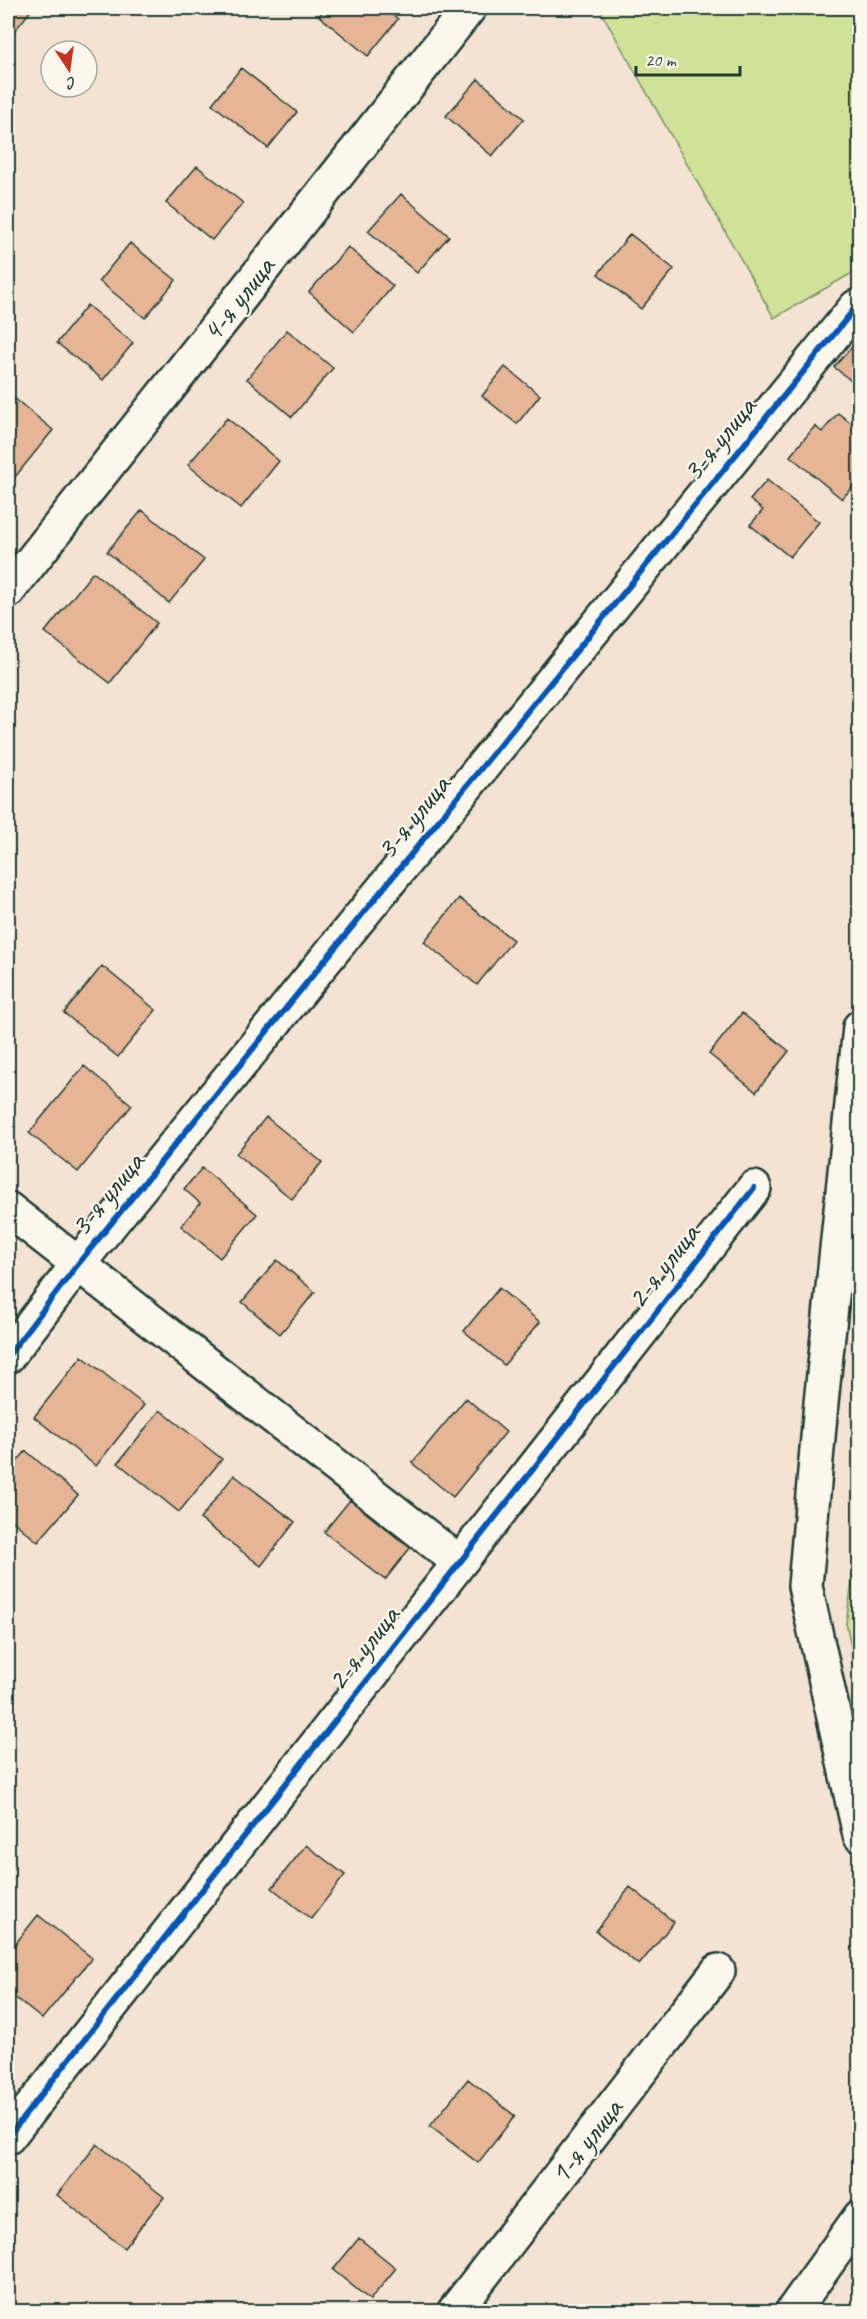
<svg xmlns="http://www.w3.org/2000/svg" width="867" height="2319" font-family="Caveat,sans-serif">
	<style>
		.green { fill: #cfe297; stroke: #779066; stroke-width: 1.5 }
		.building { fill: #e5b596; stroke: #1f3d34; stroke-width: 1.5 }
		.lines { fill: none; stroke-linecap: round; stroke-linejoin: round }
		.minor-casing { stroke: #1f3d34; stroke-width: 38 }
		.minor { stroke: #fbf7ec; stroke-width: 33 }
		.cycleway-casing { stroke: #fbf7ec; stroke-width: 10 }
		.cycleway { stroke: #0057b8; stroke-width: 6 }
		.labels { text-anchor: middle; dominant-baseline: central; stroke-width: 4.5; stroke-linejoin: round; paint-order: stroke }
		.street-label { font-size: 30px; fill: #1f3d34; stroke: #fbf7ec }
	</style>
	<rect width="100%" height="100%" fill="#f4e3d2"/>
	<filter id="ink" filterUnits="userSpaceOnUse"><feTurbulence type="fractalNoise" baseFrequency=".0167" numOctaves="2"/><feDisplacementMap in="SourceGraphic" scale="12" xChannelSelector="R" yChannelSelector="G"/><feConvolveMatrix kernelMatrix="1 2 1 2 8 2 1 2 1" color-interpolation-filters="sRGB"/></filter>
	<g filter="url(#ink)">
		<path class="green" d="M599,8H859V269L774,318Z
			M859,1535L860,1685H859L846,1623Z"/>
		<path class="building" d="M8,8H33L8,39Z
			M326,8H384L398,19L368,56L319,16Z
			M241,68L297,112L268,148L212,104Z
			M478,79L524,119L492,156L446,116Z
			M197,166L243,203L212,240L166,203Z
			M401,194L449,236L417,273L368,231Z
			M630,234L674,269L641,309L598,274Z
			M130,243L176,280L145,318L99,281Z
			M348,247L393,286L354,332L309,292Z
			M87,305L133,343L103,380L57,343Z
			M287,330L333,368L292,417L247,379Z
			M860,338V388L834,367Z
			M505,367L540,395L517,424L482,396Z
			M8,393L53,430L15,477L8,471Z
			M838,413L860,430V478L842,499L790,456L815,426L822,432Z
			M227,418L279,461L241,508L188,465Z
			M767,480L819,522L790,557L750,525L763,510L750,500Z
			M142,510L204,560L169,603L107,552Z
			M93,572L157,623L110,683L45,632Z
			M459,898L513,940L477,985L424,942Z
			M102,966L156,1010L118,1057L64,1013Z
			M742,1013L789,1051L756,1092L709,1054Z
			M84,1066L132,1105L78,1172L29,1133Z
			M266,1117L322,1162L292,1199L236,1154Z
			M202,1168L257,1214L220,1258L181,1226L200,1203L184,1189Z
			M277,1260L315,1292L280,1334L242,1302Z
			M499,1288L540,1322L504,1365L464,1331Z
			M82,1356L144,1405L96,1466L34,1417Z
			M466,1398L506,1432L453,1497L412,1463Z
			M160,1410L222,1459L179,1512L118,1463Z
			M26,1451L78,1495L38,1542L8,1517V1472Z
			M234,1475L295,1522L261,1566L200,1519Z
			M350,1500L410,1548L385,1580L324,1532Z
			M306,1845L345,1875L311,1919L272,1888Z
			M630,1887L674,1922L639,1965L596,1931Z
			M38,1915L92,1958L42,2019L8,1992V1953Z
			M468,2079L515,2116L478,2163L430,2126Z
			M97,2144L164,2197L124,2248L57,2195Z
			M359,2238L396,2268L370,2300L333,2270Z"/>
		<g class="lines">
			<g class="minor-casing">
				<path id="minor" d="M8,591L469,8
					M860,1027L821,1403L805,1586L860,1835
					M8,1209L459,1562
					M8,1356L78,1264L856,307
					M8,2137L754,1188
					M454,2312L718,1971
					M792,2312L860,2217"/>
			</g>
			<use href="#minor" class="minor"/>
			<g class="cycleway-casing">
				<path id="cycleway" d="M8,1356L78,1264L856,307
					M8,2137L754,1188"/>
			</g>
			<use href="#cycleway" class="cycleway"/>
		</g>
	</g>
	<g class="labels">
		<g class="street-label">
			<text transform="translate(238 299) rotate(-52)">4-я улица</text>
			<text transform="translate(719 439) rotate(-51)">3-я улица</text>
			<text transform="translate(413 817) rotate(-51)">3-я улица</text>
			<text transform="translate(107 1194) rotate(-51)">3-я улица</text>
			<text transform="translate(663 1266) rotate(-52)">2-я улица</text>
			<text transform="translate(363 1648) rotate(-52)">2-я улица</text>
			<text transform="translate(586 2141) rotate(-52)">1-я улица</text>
		</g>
	</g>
	<rect width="867" height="2319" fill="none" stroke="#fbf7ec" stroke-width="30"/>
	<rect x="15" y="15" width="837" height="2289" fill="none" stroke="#1f3d34" stroke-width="2" filter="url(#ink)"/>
	<g transform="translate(69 69) rotate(167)"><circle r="28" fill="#fbf7ec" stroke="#a3ada2" stroke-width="1.5"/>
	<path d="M0-4.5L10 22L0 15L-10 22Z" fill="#c8321e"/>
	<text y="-9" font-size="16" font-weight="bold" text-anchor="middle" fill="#1f3d34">С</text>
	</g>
	<path d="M636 66v9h104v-9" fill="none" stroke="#1f3d34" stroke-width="3"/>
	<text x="645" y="66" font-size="18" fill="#1f3d34" stroke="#fbf7ec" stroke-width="4.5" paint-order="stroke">20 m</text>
</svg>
